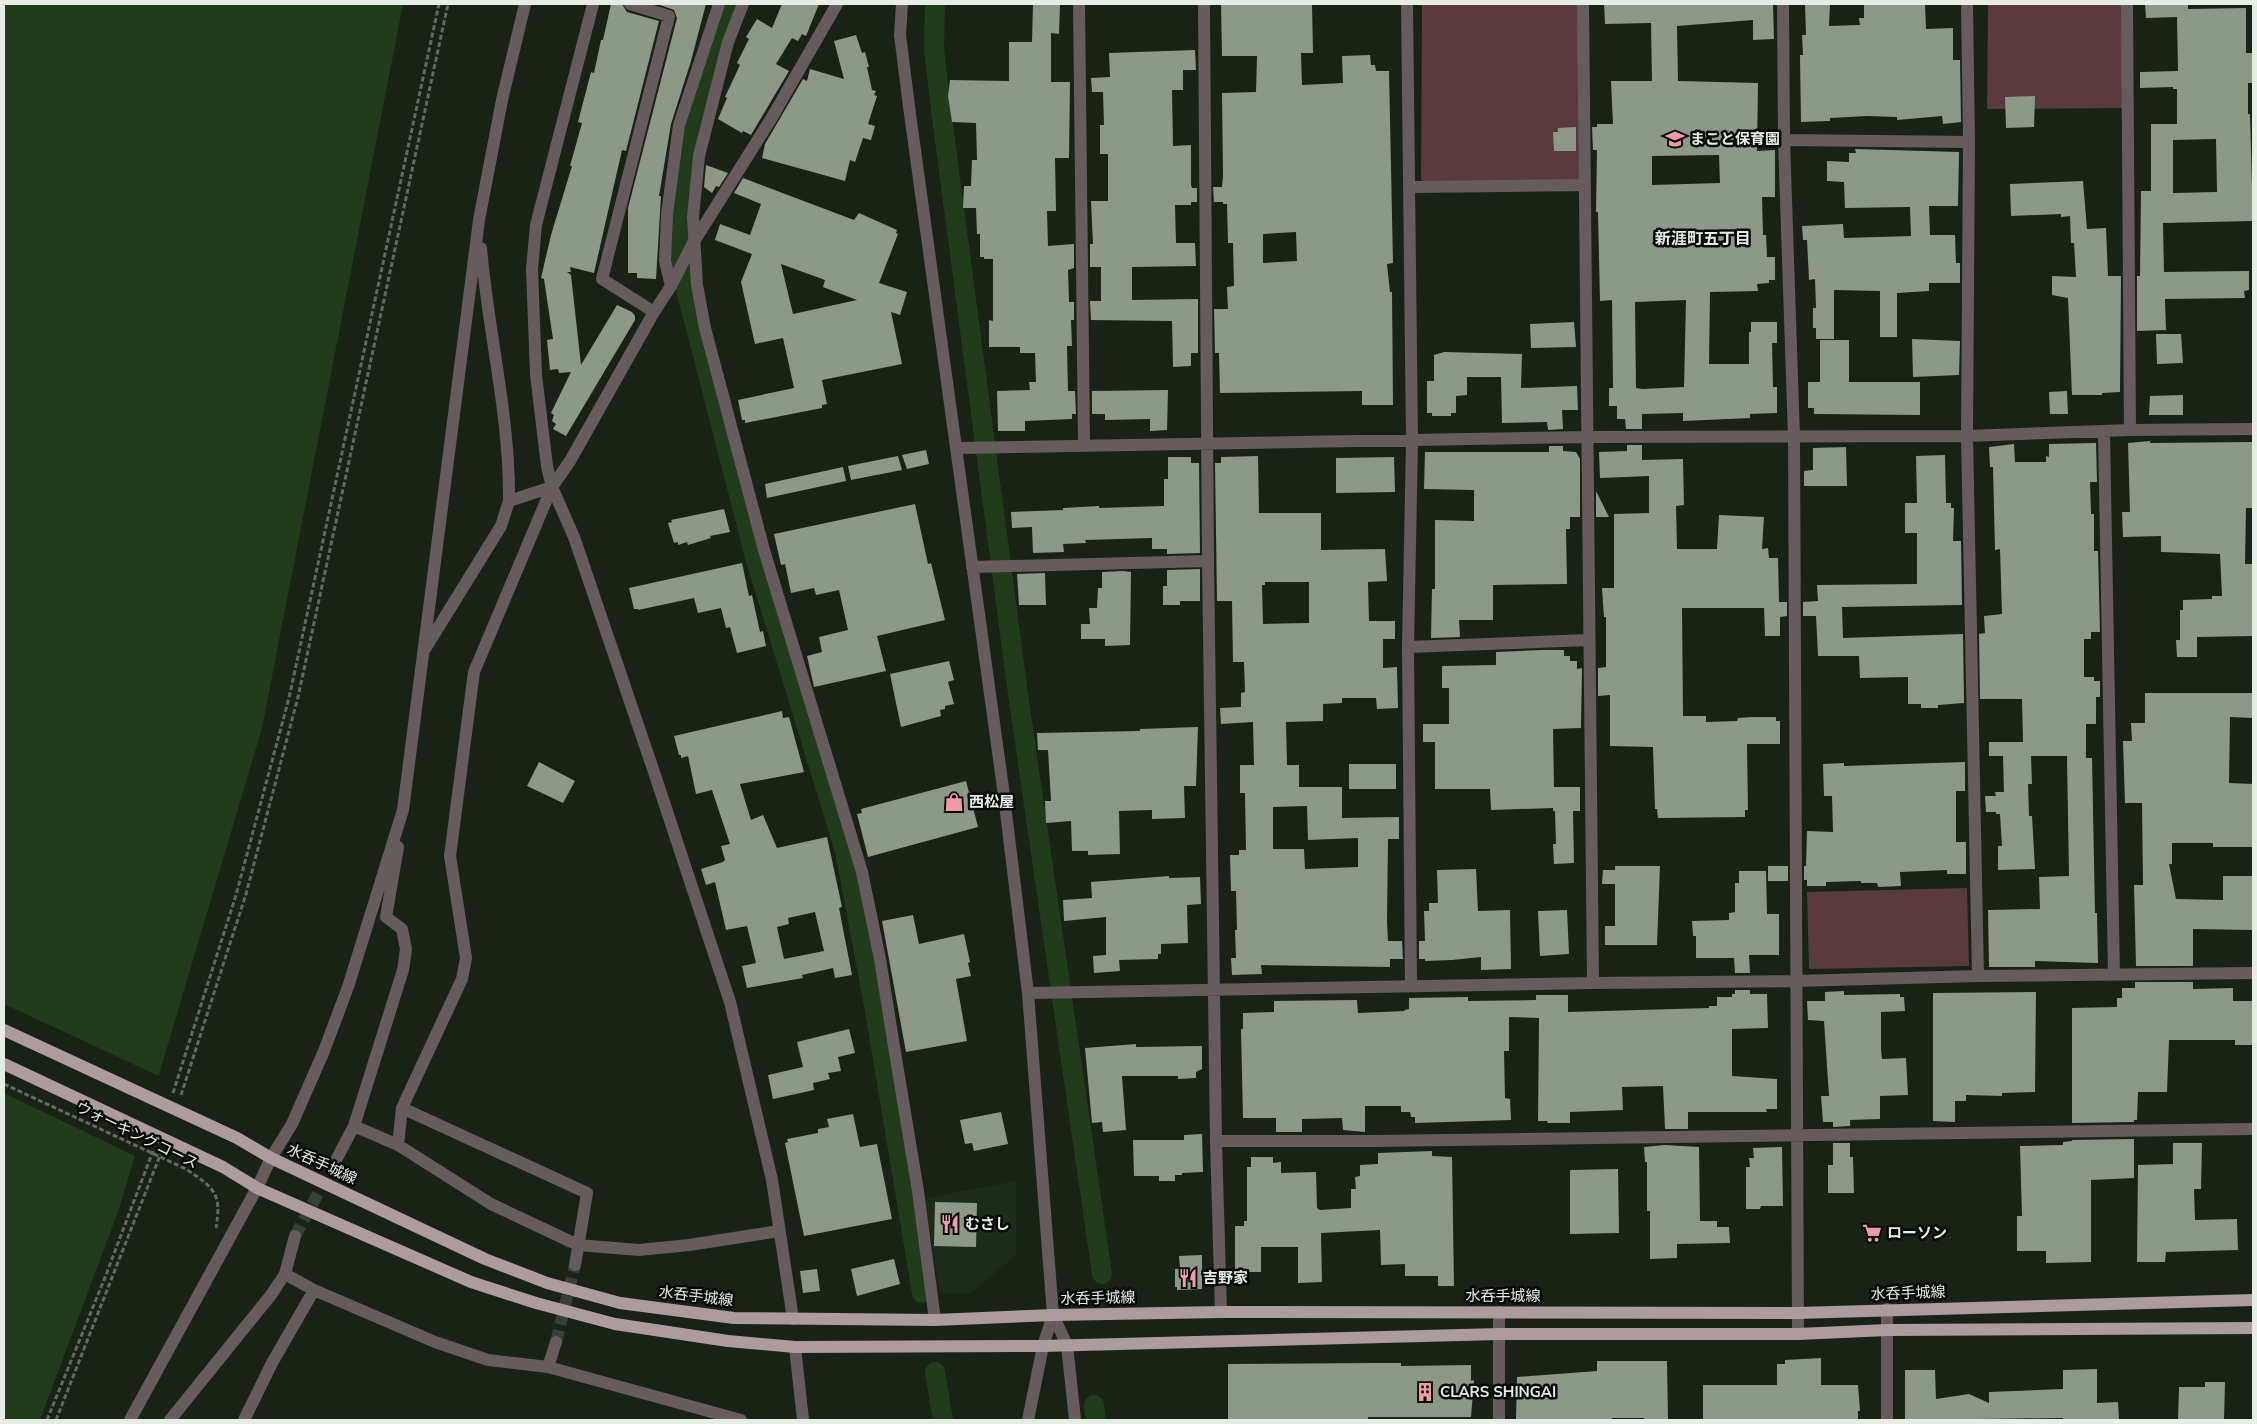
<svg xmlns="http://www.w3.org/2000/svg" width="2257" height="1424" font-family="'Nunito Sans','Noto Sans JP',sans-serif">
	<style>
		.built { fill: #1d2c1a }
		.green { fill: #593a3f }
		.water { fill: #213c1b }
		.pier { fill: #182215 }
		.lines { fill: none; stroke-linecap: round; stroke-linejoin: round }
		.canal { stroke: #213c1b; stroke-width: 20 }
		.building { fill: #8c9989; fill-rule: evenodd }
		.minor-tunnel { stroke: #374034; stroke-width: 12; stroke-dasharray: 12 6; stroke-linecap: butt }
		.path { stroke: #616a5e; stroke-width: 3; stroke-dasharray: 5 2.5; stroke-linecap: butt }
		.minor { stroke: #665c5e; stroke-width: 12 }
		.major { stroke: #ae9b9d; stroke-width: 12 }
		.labels { text-anchor: middle; dominant-baseline: central; stroke-width: 5; stroke-linejoin: round; paint-order: stroke }
		.poi-label { font-size: 15px; font-weight: bold; fill: #e6ede4; stroke: #060a05; text-anchor: start }
		.street-label { font-size: 15px; fill: #e6ede4; stroke: #060a05 }
		.neighbourhood-label { font-size: 16px; font-weight: bold; fill: #e6ede4; stroke: #060a05 }
	</style>
	<rect width="100%" height="100%" fill="#182215"/>
	<path class="built" d="M1016,1181V1255L971,1293H940L925,1198Z"/>
	<path class="green" d="M1422,4H1586L1582,181L1428,185L1421,179Z
		M1988,5H2129L2127,108L1987,109Z
		M1967,888L1969,966L1809,969L1807,892Z"/>
	<path class="water" d="M4,4H403L262,728L119,1209L40,1420H4Z"/>
	<path class="pier" d="M4,1004L161,1077L137,1157L4,1093Z"/>
	<g class="lines">
		<path class="canal" d="M729,4L690,124L678,211L680,266L755,557L845,851L875,1011L922,1293
			M935,4L934,49L941,110L1018,694L1102,1274
			M935,1372L943,1420
			M1094,1405L1096,1420"/>
	</g>
	<path class="building" d="M611,4H622L627,12L659,21L626,151L622,150L594,273L570,267L571,272H567L571,275L581,365L617,305L632,312L635,316V320L566,436L553,429L556,424L552,421L554,415L551,413L571,372L559,373L558,369L550,370L547,340L553,339L544,279L541,278L551,235L572,166H570L582,123L578,122L591,72L594,73L601,40H603Z
		M657,4H706L691,61L671,124L659,196H661L656,279L637,278V273H628V208L677,18L674,10Z
		M782,4H819L806,36L802,34L798,41L792,38L776,64L789,71L751,135L743,131L742,133L718,119L727,98L725,97L740,65L737,63L749,39L746,37L757,19L772,28Z
		M1033,4H1060L1059,34L1051,33V82H1070L1069,158H1055L1056,211H1047L1048,246L1074,244V268L1068,270L1069,302H1074V320H1071L1072,346H1067L1068,391H1075L1076,414H1072V419L1025,421V431H998L997,391L1030,390L1029,382H1036L1035,353H1020V347H989V320L993,321V259H984V257H980V234H977L976,208H963L964,186H971L972,160H977L976,123L952,122L948,96L950,80L1009,81V42H1032Z
		M1221,4H1312L1313,53H1301L1302,85L1343,83L1342,56L1370,55L1371,65H1375L1376,71H1389L1393,263L1387,264L1390,292H1392L1393,405H1362V391L1220,393L1219,353H1215L1214,309H1228L1227,287L1234,286L1233,243H1228L1227,204H1223V202H1214L1213,187H1222L1223,176L1222,93L1256,92L1257,56H1222ZM1296,232L1297,261L1263,263V234Z
		M1604,4H1773L1774,39L1753,40V20L1677,26L1678,81L1758,83L1757,151L1775,150V197H1762L1763,235H1766L1767,257H1775V280H1769V283L1757,284L1758,291L1710,292L1709,364H1749V332H1751V322H1777V343H1772L1773,387H1777V413L1750,414V418L1683,421V413L1642,414V429H1626L1625,419H1617V406H1609V388H1613L1612,300L1600,301L1598,212H1596L1597,150H1593L1592,127H1597V124H1613L1611,81H1652L1651,23L1605,24ZM1719,155L1720,183L1652,185V156ZM1686,300L1684,387L1642,389L1636,388L1635,302Z
		M1805,4H1830L1829,26L1860,25L1859,18H1864V4H1925L1926,29L1953,28V60H1960L1961,122L1943,124L1942,116L1897,120V117L1867,116L1830,118V121L1801,122L1800,55H1803L1802,35H1806Z
		M2145,4H2188V9L2246,8V53H2253V83H2248V114H2250L2253,221L2163,223L2164,272L2249,271V290L2244,291L2245,298L2165,299L2166,330L2137,331V276H2140L2141,191H2151V124H2177V89H2173V87L2140,88V72L2178,71L2177,17L2146,18ZM2216,139L2217,192L2173,193V140Z
		M856,35L862,53L865,52L869,67H867L872,90L876,91L874,95L877,96L868,124L875,126L871,140L863,138L855,162L850,160L845,181L762,158L765,144L803,79L807,81L810,69L844,79L834,41Z
		M1195,50L1196,70H1183V90H1172L1173,146L1191,145V185L1192,188H1197V202H1191V205H1175L1176,243H1195L1196,266L1132,267V300L1198,299V353H1191V366L1173,367L1172,321L1091,320L1090,301H1101V267H1090V244H1093L1091,201H1108V154H1100V125H1104L1103,92H1092L1091,78L1110,77L1109,53Z
		M2035,96L2034,127L2006,128L2005,97Z
		M1576,127V151H1554L1553,132H1558V128Z
		M1855,149L1959,152L1958,206H1929L1930,235H1955L1956,263H1960V283H1929V291L1897,293V337H1880V291L1834,290V339H1816V328H1813V308H1816L1815,279L1809,280L1807,240H1803L1802,226L1843,224L1844,238L1911,236L1910,207L1845,208L1844,182L1827,181V161L1849,162V153H1856Z
		M706,165L728,173L719,187L716,186L712,193L704,187Z
		M743,178L854,220L859,213L897,230L896,233L898,234L879,283L907,292L900,315L891,312L902,364L822,380L827,404L822,405V408L745,423V420H742L738,400L794,388L783,338L755,344L741,282L752,254L715,240L720,224L750,235L761,204L734,193ZM781,264L825,280L823,287L857,300L793,314Z
		M2083,181L2087,229L2106,228L2108,276H2121L2120,392L2102,393V395H2072L2068,298L2052,295V276L2076,277L2074,243H2071L2070,216L2061,217V214L2011,216L2010,184Z
		M1574,322L1576,347L1531,348L1530,324Z
		M2156,334H2181L2183,363L2157,364Z
		M1912,339L1960,341L1959,375L1913,377Z
		M1820,340H1849V382H1920V415L1814,414V408H1808V382H1820Z
		M1444,352L1522,354L1521,388L1577,386L1578,410H1562L1563,429L1548,430L1547,422L1502,423L1501,377H1467V395L1456,396V413H1451V416H1432V413H1427V381H1434V355Z
		M1168,390L1167,430L1150,431V419L1105,420V414H1092V391Z
		M2067,391L2068,414H2050L2049,392Z
		M2183,395V415H2149L2150,396Z
		M2150,441V443L2253,442V508H2246L2245,564H2253V636L2197,637V657H2177L2176,640H2180V610H2183V600L2212,599V596H2222L2220,554L2161,552V536L2123,537L2122,512H2130L2128,443Z
		M2096,443L2097,482H2090L2091,514H2094V551H2098L2100,632H2091V639H2084V677H2094V681H2100V697H2096V724H2086V758H2092L2095,913H2097L2098,963L2035,961V967H1989L1988,910L2040,909L2039,877L2069,876L2067,756H2031L2032,784H2028L2029,816H2032L2035,869L1998,870V846H2002L2000,814H1996V812H1986L1985,796H1996L1995,792H2004L2003,756H1989V742H2023L2022,699H1980L1979,634L1985,633L1984,616L2002,614L2000,549L1995,550L1993,467H1990L1989,447L2014,444L2015,462H2046V456L2049,457V444Z
		M1627,445H1642V460L1683,459L1684,505L1676,506L1677,549H1717L1719,515L1764,517L1762,549L1768,548L1769,558H1778L1779,602H1787V616L1780,617V636H1765L1764,608H1682L1683,716H1706V722L1737,721L1738,718L1753,717H1776V721H1780V744H1747L1748,810H1745V817L1658,818L1657,809H1655L1653,747L1610,746V695L1598,696V668L1606,667V617H1604L1602,588H1614V514L1649,513V476L1600,478L1599,452L1627,451Z
		M1549,446H1563V451L1576,452L1580,459V517H1570V529H1566L1567,584L1493,585V620H1459L1460,637L1431,638L1432,589H1435V520L1474,521V490L1424,489L1425,452H1549Z
		M1846,447L1847,486H1804V471L1813,470V448Z
		M926,450L929,464L907,469L902,455Z
		M1945,455L1946,503H1951V508H1954L1953,541H1961L1962,605L1842,607L1843,638L1963,634L1964,703L1938,705V708H1921V704H1908V677L1860,678L1859,656H1818L1816,616H1803V602L1818,601L1817,585L1917,584V533H1905V503H1917L1916,456Z
		M898,456L902,470L851,480L848,466Z
		M1258,456L1259,513H1321V550L1385,549L1387,581L1368,582L1369,621H1395V639H1383V668L1397,667L1398,708L1377,709L1376,698H1342V703L1323,704V721L1286,722L1287,765H1299V787H1342V818L1399,817V839H1388L1387,921L1388,941H1402L1403,959H1390V967L1261,965L1262,974L1232,975L1231,958H1236L1235,930H1237L1236,891H1231L1230,855H1239V850H1246L1245,793H1240V765H1254L1253,722L1221,724L1220,708L1241,707V693L1245,692L1244,662H1233L1232,601H1217L1215,463H1221V457ZM1265,582H1309V623L1263,624L1262,585H1265ZM1307,806L1308,840L1358,838V867L1305,869L1304,849H1273V807Z
		M1168,457H1191V463H1199L1200,553L1167,554V549H1152V538L1085,540L1086,543L1063,544L1064,552L1033,553L1032,527L1012,528L1011,512L1063,510V508L1099,506V508L1164,506V479H1168Z
		M1394,457L1395,492L1336,493V458Z
		M843,467L846,481L767,498L765,484Z
		M1596,491L1609,517H1596Z
		M915,504L928,564L931,563L945,620L877,636L886,671L814,687L807,656L822,652L819,637L848,630L839,590L816,595L814,588L791,593L785,564L781,565L774,534Z
		M724,509L730,532L710,536L711,538L688,545L687,542L678,545V542L674,543L668,523L672,522L671,520Z
		M742,563L749,596L752,595L760,632L763,631L766,646L737,653L730,627L726,628L721,608L698,613L694,598L638,610V609H634L629,588Z
		M1200,569V601H1180V605H1163V586H1167V570Z
		M1123,571L1131,572L1130,645L1105,646V639H1081V624H1090L1089,608H1097L1098,588H1102V572Z
		M1045,573L1046,605H1019L1017,574Z
		M1542,650H1564V656H1570V661H1577V669L1582,668L1581,728L1553,729L1554,787H1580V811H1573L1574,863L1554,864L1553,844H1556L1555,811H1553V808L1491,810L1490,789H1435V742H1423V724H1449V688H1442V666L1496,665V652Z
		M949,661L954,680L948,682L954,704L945,706V709L940,710L941,716L901,727L890,674Z
		M2145,693H2253V718L2230,717L2229,783L2253,784V847H2213V843H2172V864H2169L2176,899L2223,900V876H2253V930L2193,929V966H2136L2134,885H2143L2142,803H2125L2123,741H2132L2131,723H2145Z
		M782,711L783,718L789,717L804,772L740,784L751,820L763,815L777,848L827,837L842,907L839,908L852,975L835,978L833,968L802,975L803,978L747,988L742,966L756,963L747,926L726,930L715,882L706,885L701,869L723,862L725,860L721,846L730,844L712,790L696,794L688,756L681,758V755H679L674,736ZM815,912L824,951L784,959L777,927L789,924L788,918Z
		M1198,727L1196,786H1184L1185,818L1152,819V810L1119,811L1120,854L1088,855V851H1072L1071,821L1046,823L1045,801H1051L1048,750H1038L1037,733L1140,731V729Z
		M539,762L575,781L563,803L527,786Z
		M1965,762V791H1956V842H1966V874H1947V870L1900,872L1901,886L1878,887L1877,883H1861V881L1826,882V886H1807V880H1804V866H1806L1807,831L1833,832L1832,796H1824L1823,764L1844,763V766Z
		M1349,764H1396V789H1349Z
		M966,781L978,827L868,857L857,814L862,813L861,809Z
		M1615,866H1660L1657,945H1605V926H1615V884H1602L1603,870H1615Z
		M1768,866H1788V881H1768Z
		M1476,869L1478,911L1510,910L1511,969L1481,970V957L1452,960L1425,961V959H1419V941H1425L1424,911H1429V903H1438L1437,870Z
		M1739,871H1766L1767,914H1779V955H1749L1750,973H1735L1734,958H1696V936H1693L1692,921L1729,920V913L1735,912V883H1739Z
		M1169,876V878L1200,877L1201,904L1187,905L1188,943L1161,944V954H1158V959L1119,960L1120,971L1094,973L1093,956L1106,955V917L1064,921L1063,900L1092,898L1091,882Z
		M1567,910L1569,954L1540,956L1538,911Z
		M913,915L919,944L964,934L970,962L968,963L971,976L956,979L967,1041L906,1052L882,921Z
		M2135,982H2193V989L2233,988V1001H2253V1045H2235V1040H2169L2167,1092H2138L2137,1120H2134V1122L2072,1123V1008L2117,1007V998H2122V988H2135Z
		M1735,990H1750V994H1767L1768,1028L1732,1029V1076L1777,1079V1109H1766L1767,1112H1688V1129H1665L1663,1086L1622,1087L1623,1110L1570,1112V1123H1548L1547,1121H1538L1539,1018L1509,1017V1051H1504L1505,1098L1510,1099L1511,1120L1415,1123V1117H1411L1410,1112H1401V1106H1365V1132L1343,1130L1342,1118L1302,1119V1132H1276V1118H1243L1241,1029H1243V1013L1274,1012V1001L1357,1000L1358,1013L1405,1011L1404,1010L1409,1009V998L1468,997V1001L1536,1000V995H1568V1012L1709,1008V1006H1717V997H1732V994H1735Z
		M1844,991V995L1900,994V997H1904L1905,1011L1881,1012V1049L1882,1059L1906,1058L1908,1095L1880,1096V1119L1850,1120V1126L1833,1127V1122H1823L1821,1096H1829L1824,1021L1808,1020L1807,1001H1825V992Z
		M2036,992L2035,1092L2002,1093V1096L1966,1095V1101H1955V1122L1933,1121V993Z
		M849,1029L855,1053L838,1057L841,1071L828,1073L830,1079L813,1083L814,1090L773,1099L768,1075L803,1067L797,1042Z
		M1136,1044V1047L1202,1046V1069L1196,1072V1078L1178,1079V1076H1122L1126,1130L1103,1132L1102,1122L1092,1123L1085,1048Z
		M1001,1112L1008,1144L974,1151L972,1143L965,1144L960,1120Z
		M853,1114L860,1147L877,1144L892,1219L804,1236L785,1143L788,1142L787,1139L818,1133V1129L829,1127L827,1119Z
		M1202,1134L1203,1172L1182,1173V1175H1175V1181H1159V1176H1134L1133,1140H1184V1135Z
		M2134,1139V1178L2091,1180V1262L2046,1263V1251H2017V1216H2022L2020,1146L2063,1145V1142L2072,1141V1140Z
		M1833,1143H1850V1157H1853L1854,1193H1828V1165H1833Z
		M2173,1143H2202L2201,1189H2194L2195,1220L2237,1219L2238,1250L2166,1252L2165,1262H2137L2138,1165L2173,1164Z
		M1665,1145L1699,1147L1700,1221H1717V1227H1729L1730,1243L1677,1244V1258L1650,1259V1211H1647V1162H1645L1644,1147Z
		M1782,1147L1783,1206H1761L1760,1209H1746V1167H1750L1749,1158H1754L1753,1148Z
		M1432,1151V1156L1452,1157L1454,1286H1438V1276H1405V1264L1381,1265L1380,1230L1321,1233L1322,1282L1298,1283V1247H1261V1272H1235V1226H1244V1221H1247V1167H1251V1157H1273V1163L1281,1162V1173L1316,1172L1317,1208L1320,1210L1351,1208V1189H1356L1355,1177L1360,1176V1165L1378,1164V1153Z
		M1618,1169L1619,1233L1570,1234V1170Z
		M935,1202L977,1203L976,1247L934,1246Z
		M1202,1255V1289L1177,1290V1287H1175V1269H1180L1179,1256Z
		M894,1259L900,1284L857,1296L851,1269Z
		M817,1269L820,1291L803,1293L800,1271Z
		M1821,1358V1385H1858L1860,1411H1858V1420H1703V1385H1777V1364H1785V1360Z
		M1597,1361H1667L1668,1420L1644,1419V1418H1612V1420H1516L1517,1377L1597,1371Z
		M1376,1363H1401V1366L1471,1365V1381L1474,1380L1471,1417H1368V1420H1228V1364Z
		M2097,1369V1403L2118,1402L2119,1420H2063V1418L1905,1420V1370H1935L1936,1399L1969,1394L1989,1403V1392L2063,1389V1370Z
		M2205,1382H2225L2224,1420H2178L2179,1387H2205Z"/>
	<g class="lines">
		<path class="minor-tunnel" d="M295,1236L335,1162
			M556,1342L575,1265"/>
		<path class="path" d="M4,1084L186,1169C214,1188 222,1193 216,1228
			M173,1093L236,895L289,698L439,4
			M181,1095L246,894L298,697L448,4
			M47,1420L104,1280L153,1151
			M56,1420L161,1153"/>
		<path class="minor" d="M593,4L536,225L532,269L536,375L547,466L552,487L574,537L655,775L730,1002L772,1180L793,1319
			M630,4L669,16L602,279L654,312
			M743,4L728,42L699,156L693,217L697,285L705,328L764,550L862,872L880,959L894,1046L918,1191L935,1320
			M902,4L900,35L910,114L1003,788L1028,993L1053,1315L1043,1346L1028,1420
			M1079,4L1084,444
			M1204,4L1208,561L1216,1141L1221,1312
			M1407,4L1412,441L1408,647L1411,986
			M1583,4L1593,983
			M1783,4L1784,140L1794,437L1798,1334
			M1967,4L1969,142L1967,436L1978,976
			M2127,4L2130,430
			M1784,140L1969,142
			M1410,187L1584,185
			M481,248C488,332 510,416 509,501
			M671,286L665,261L667,214L679,125L719,4
			M2104,432L2114,975
			M957,448L1588,437L1967,436L2130,430L2253,429
			M972,567L1208,561
			M1408,647L1588,640
			M425,649L501,526L509,501L552,487L570,461L654,312L671,286L693,243L771,119L837,4
			M1028,993L1593,983L1795,981L1978,976L2253,973
			M402,1108L587,1193L575,1265
			M354,1126L398,1145L491,1204L578,1245L639,1250L689,1245L779,1231
			M1216,1141H1371L2253,1129
			M398,1145L402,1108L462,979L466,958L450,856L474,672L552,487
			M335,1162L354,1126L403,970L406,949L402,929L386,917L398,847
			M285,1274L314,1290L435,1342L488,1360L548,1367L741,1420
			M1887,1309V1420
			M1053,1315L1067,1345L1075,1420
			M795,1347L803,1420
			M548,1367L556,1342
			M130,1420L257,1188L271,1158L292,1124L324,1051L348,987L403,810L479,220L502,100L525,4
			M170,1420L271,1295L285,1274L295,1236
			M244,1420L272,1363L314,1290
			M1499,1420V1312"/>
		<path class="major" d="M4,1030L237,1138L271,1158L485,1259L547,1283L620,1303L734,1318L935,1320L1053,1315L1221,1312L1797,1313L2253,1300
			M4,1064L223,1167L257,1188L471,1282L536,1303L615,1324L728,1341L795,1347L1043,1346L1499,1334H1798L1887,1330L2253,1328"/>
	</g>
	<defs>
		<g id="school-bare" transform="scale(1.5)"><path d="M0-5L7-2L0 1L-7-2ZM-4 1L0 2.5L4 1V4Q0 6-4 4Z" fill="#f39aaa" stroke="#060a05" stroke-width="2.5" paint-order="stroke"/></g>
		<g id="shop-bare" transform="scale(1.5)"><path d="M-5-2.5h2.3a2.7 3.5 0 0 1 5.4 0H5L5.5 6h-11ZM-1.5-2.5h3a1.5 2.3 0 0 0-3 0Z" fill="#f39aaa" stroke="#060a05" stroke-width="2.5" paint-order="stroke"/></g>
		<g id="restaurant-bare" transform="scale(1.5)"><path d="M-5-6h1v4h1v-4h1v4h1v-4h1v5L-1.5 .5V6h-2V.5L-5-1ZM5-6V6H3V1.5H1.5Q1.5-4 5-6Z" fill="#f39aaa" stroke="#060a05" stroke-width="2.5" paint-order="stroke"/></g>
		<g id="supermarket-bare" transform="scale(1.5)"><path d="M-6-5.5h2.5l.6 2H6L4.5 2H-2.5L-4.4-4H-6ZM-1.5 3.2a1.3 1.3 0 1 0 .1 0ZM3 3.2a1.3 1.3 0 1 0 .1 0Z" fill="#f39aaa" stroke="#060a05" stroke-width="2.5" paint-order="stroke"/></g>
		<g id="building-bare" transform="scale(1.5)"><path d="M-4-6H4V6H1V3H-1V6H-4ZM-2.5-4.3h1.7v1.8h-1.7ZM.8-4.3h1.7v1.8H.8ZM-2.5-1h1.7V.8h-1.7ZM.8-1h1.7V.8H.8Z" fill="#f39aaa" stroke="#060a05" stroke-width="2.5" paint-order="stroke"/></g>
	</defs>
	<g fill-rule="evenodd">
		<use href="#school-bare" x="1675" y="139"/>
		<use href="#shop-bare" x="954" y="802"/>
		<use href="#restaurant-bare" x="950" y="1224"/>
		<use href="#supermarket-bare" x="1872" y="1233"/>
		<use href="#restaurant-bare" x="1188" y="1278"/>
		<use href="#building-bare" x="1425" y="1392"/>
	</g>
	<g class="labels">
		<g class="poi-label">
			<text x="1690" y="139">まこと保育園</text>
			<text x="969" y="802">西松屋</text>
			<text x="965" y="1224">むさし</text>
			<text x="1887" y="1233">ローソン</text>
			<text x="1203" y="1278">吉野家</text>
			<text x="1440" y="1392">CLARS SHINGAI</text>
		</g>
		<g class="street-label">
			<text transform="translate(137 1135) rotate(26)">ウォーキングコース</text>
			<text transform="translate(322 1164) rotate(25)">水呑手城線</text>
			<text transform="translate(1908 1293) rotate(-2)">水呑手城線</text>
			<text transform="translate(696 1296) rotate(7)">水呑手城線</text>
			<text x="1503" y="1296">水呑手城線</text>
			<text transform="translate(1098 1298) rotate(-1)">水呑手城線</text>
		</g>
		<g class="neighbourhood-label">
			<text x="1703" y="239">新涯町五丁目</text>
		</g>
	</g>
	<rect width="2257" height="1424" fill="none" stroke="#e6ede4" stroke-width="10"/>
</svg>
